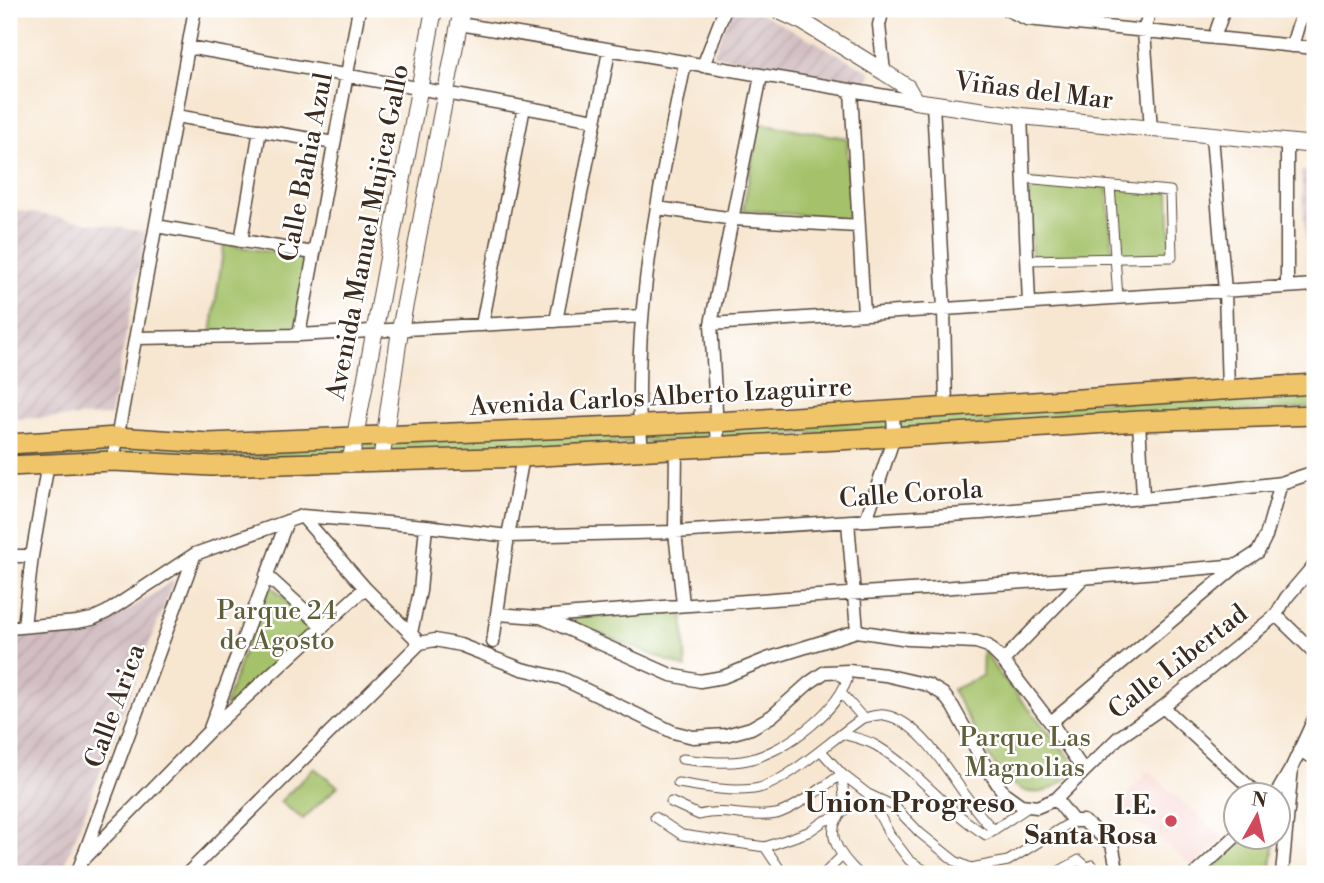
<svg xmlns="http://www.w3.org/2000/svg" width="1324" height="883" font-family="'Libre Bodoni',serif">
	<style>
		.built { fill: #f7d0ca }
		.industrial { fill: url(#industrial-furrows) }
		.green { fill: #a5c26a; stroke: #707644; stroke-width: 2 }
		.lines { fill: none; stroke-linecap: round; stroke-linejoin: round }
		.pedestrian-casing { stroke: #574639; stroke-width: 11 }
		.minor-casing { stroke: #574639; stroke-width: 15 }
		.tertiary-casing { stroke: #574639; stroke-width: 18 }
		.primary-casing { stroke: #574639; stroke-width: 22 }
		.pedestrian { stroke: #fff; stroke-width: 9 }
		.minor { stroke: #fff; stroke-width: 12 }
		.tertiary { stroke: #fff; stroke-width: 16 }
		.primary { stroke: #f0c469; stroke-width: 19 }
		.poi-dot { fill: #d1495b; stroke: #fff; stroke-width: 2.5 }
		.labels { text-anchor: middle; dominant-baseline: central; stroke-width: 5; stroke-linejoin: round; paint-order: stroke }
		.street-label { font-size: 26px; fill: #3b2a1e; stroke: #fff }
		.park-label { font-size: 26px; fill: #605f39; stroke: #fff }
		.poi-label { font-size: 26px; font-weight: bold; fill: #3b2a1e; stroke: #fff; text-anchor: end }
		.neighbourhood-label { font-size: 28px; font-weight: bold; fill: #3b2a1e; stroke: #fff }
	</style>
	<defs>
		<pattern id="industrial-furrows" width="10" height="10" patternUnits="userSpaceOnUse" patternTransform="scale(1.75)"><rect width="10" height="10" fill="#d2bec2"/><path d="M-1 1l2-2M0 10L10 0M9 11l2-2" fill="none" stroke="#b5a3a6"/></pattern>
	</defs>
	<rect width="100%" height="100%" fill="#fff"/>
	<filter id="ink" filterUnits="userSpaceOnUse"><feTurbulence type="fractalNoise" baseFrequency=".0143" numOctaves="2"/><feDisplacementMap in="SourceGraphic" scale="14" xChannelSelector="R" yChannelSelector="G"/><feConvolveMatrix kernelMatrix="1 2 1 2 8 2 1 2 1" color-interpolation-filters="sRGB"/></filter>
	<filter id="wash" filterUnits="userSpaceOnUse"><feTurbulence type="fractalNoise" baseFrequency=".00686" numOctaves="4" result="noise"/><feDisplacementMap in="SourceGraphic" scale="28" xChannelSelector="R" yChannelSelector="G"/><feGaussianBlur stdDeviation="1.57" result="paint"/><feColorMatrix in="noise" values="0 0 0 0 0 0 0 0 0 0 0 0 0 0 0 0 0 1.4 0 .05"/><feComposite in="paint" operator="in"/></filter>
	<g filter="url(#wash)">
		<rect width="100%" height="100%" fill="#f7e6d0"/>
		<path class="built" d="M1148,771L1222,837L1194,867L1118,806Z"/>
		<path class="industrial" d="M732,9H753L870,71L868,85L713,55Z
			M1301,171L1315,172V268H1307Z
			M9,209L146,232L110,416L9,419Z
			M174,580L61,874H9V637L98,630Z"/>
		<path class="green" d="M759,123L847,138L850,219L743,210Z
			M1029,180L1107,187L1113,255L1032,257Z
			M1114,188L1169,192L1171,254L1119,257Z
			M224,244L309,259L295,330L211,334Z
			M1315,392V408L371,456L9,459V450Z
			M268,583L311,623L312,630L229,705L225,706Z
			M683,612L686,668L573,623V620L578,617Z
			M983,648L996,670L1078,767C1012,842 981,733 952,690L982,676Z
			M314,768L338,786L303,819L280,802Z
			M1245,838H1275L1270,874H1208Z"/>
	</g>
	<g filter="url(#ink)">
		<g class="lines">
			<g class="pedestrian-casing">
				<path id="pedestrian" d="M1023,178L1170,191L1172,257L1027,260
					M1110,186L1118,298
					M863,718C870,717 878,714 884,715C930,722 961,801 994,830
					M842,734C853,737 867,740 877,746C918,771 947,811 986,835L1030,806
					M821,751L842,774L845,810C820,831 841,857 859,874
					M682,759C701,761 723,764 742,761C779,756 835,714 847,680L835,673
					M678,783C703,787 728,792 754,789C785,785 835,736 863,718L842,694
					M868,794L894,806L920,833L955,861L971,868L1008,861L1073,821
					M671,802L699,815C724,808 750,819 776,814C792,811 827,784 842,774L868,794L890,835L909,860L930,874
					M655,817L682,835L765,847L808,832L824,821L836,817
					M765,847L783,874
					M824,874L842,856
					M1054,874L1079,860L1088,868L1092,865V874"/>
			</g>
			<g class="minor-casing">
				<path id="minor" d="M883,9L879,25L884,72
					M1006,9L1027,19L1315,48
					M1150,9L1144,31L1151,130
					M460,24L915,101
					M1214,38L1224,9
					M1292,46L1303,9
					M188,47L595,120
					M703,66L725,9
					M851,91L864,314
					M933,104L944,309L946,409
					M176,116L334,143
					M1021,116L1029,303
					M1212,136L1225,291L1228,390
					M1287,144V287
					M657,208L734,219L858,226
					M156,226L313,253
					M241,241L260,130
					M556,321L609,51
					M711,324L1315,285
					M482,325L524,107
					M299,335L359,9
					M136,338L299,335L641,316
					M1139,421L1143,497
					M718,446L711,324L761,76
					M676,449L675,532L683,604
					M642,451C629,320 660,190 685,63
					M113,461L195,9
					M302,516L365,588L420,643
					M866,520L894,437L893,412
					M848,522L857,631
					M9,556H32
					M266,575L323,627
					M498,614L539,617C772,596 1006,587 1238,565
					M1276,615L1315,653
					M543,618L671,675L700,681L723,677L767,659L857,631L908,639L976,642L988,646L1003,661L1054,727L1084,771
					M24,626L32,556L48,463
					M9,628L77,622L92,619L107,612L195,554L302,516L426,526L508,536L675,532L982,513L1207,492L1281,483L1315,472
					M411,633L420,591L426,526
					M493,642L508,536L523,457
					M420,643L435,640L460,645L522,669L561,678L673,732L693,737L726,735L751,728L772,716L809,683L825,672L849,671L885,675L928,685L943,694L953,707L985,765L1003,792L1021,805L1037,807L1056,799L1118,738L1163,707L1276,615L1286,598L1315,564
					M1003,661L1081,580
					M1163,707L1259,796
					M1051,722L1238,565L1258,552L1266,536L1281,483
					M209,731L287,521
					M1299,751L1315,758
					M1275,796L1292,767L1315,717
					M1056,799L1073,821H1083L1112,844L1118,874
					M83,860L209,731L365,588
					M77,874L195,554
					M187,874L420,643
					M1195,874L1236,836
					M1282,874L1292,767"/>
			</g>
			<g class="tertiary-casing">
				<path id="tertiary" d="M775,9L803,22L884,72L907,87L915,101L1021,116L1315,145
					M381,462L400,330L462,9
					M350,464L434,9"/>
			</g>
			<g class="primary-casing">
				<path id="primary" d="M9,444L117,437L208,443L716,422L1315,384
					M9,466L113,461L212,466L523,457L894,437L1139,421L1315,415"/>
			</g>
			<use href="#pedestrian" class="pedestrian"/>
			<use href="#minor" class="minor"/>
			<use href="#tertiary" class="tertiary"/>
			<use href="#primary" class="primary"/>
		</g>
	</g>
	<circle class="poi-dot" cx="1171" cy="821" r="7"/>
	<g class="labels">
		<g class="street-label">
			<text transform="translate(1034 91) rotate(7)">Viñas del Mar</text>
			<text transform="translate(306 167) rotate(-79)">Calle Bahia Azul</text>
			<text transform="translate(368 232) rotate(-79)">Avenida Manuel Mujica Gallo</text>
			<text transform="translate(661 397) rotate(-3)">Avenida Carlos Alberto Izaguirre</text>
			<text transform="translate(911 494) rotate(-4)">Calle Corola</text>
			<text transform="translate(1178 662) rotate(-38)">Calle Libertad</text>
			<text transform="translate(115 706) rotate(-70)">Calle Arica</text>
		</g>
		<g class="park-label">
			<text x="277" y="611">Parque 24<tspan x="277" dy="30">de Agosto</tspan></text>
			<text x="1025" y="738">Parque Las<tspan x="1025" dy="30">Magnolias</tspan></text>
		</g>
		<g class="poi-label">
			<text x="1157" y="806">I.E.<tspan x="1157" dy="30">Santa Rosa</tspan></text>
		</g>
		<g class="neighbourhood-label">
			<text x="910" y="803">Union Progreso</text>
		</g>
	</g>
	<rect width="1324" height="883" fill="none" stroke="#fff" stroke-width="35"/>
	<g transform="translate(1257 816) rotate(8)"><circle r="33" fill="#ffffff" stroke="#b1aaa5" stroke-width="2"/>
	<path d="M0-5L12 26L0 18L-12 26Z" fill="#d1495b"/>
	<text y="-10" font-size="19" font-weight="bold" text-anchor="middle" fill="#3b2a1e">N</text>
	</g>
</svg>
